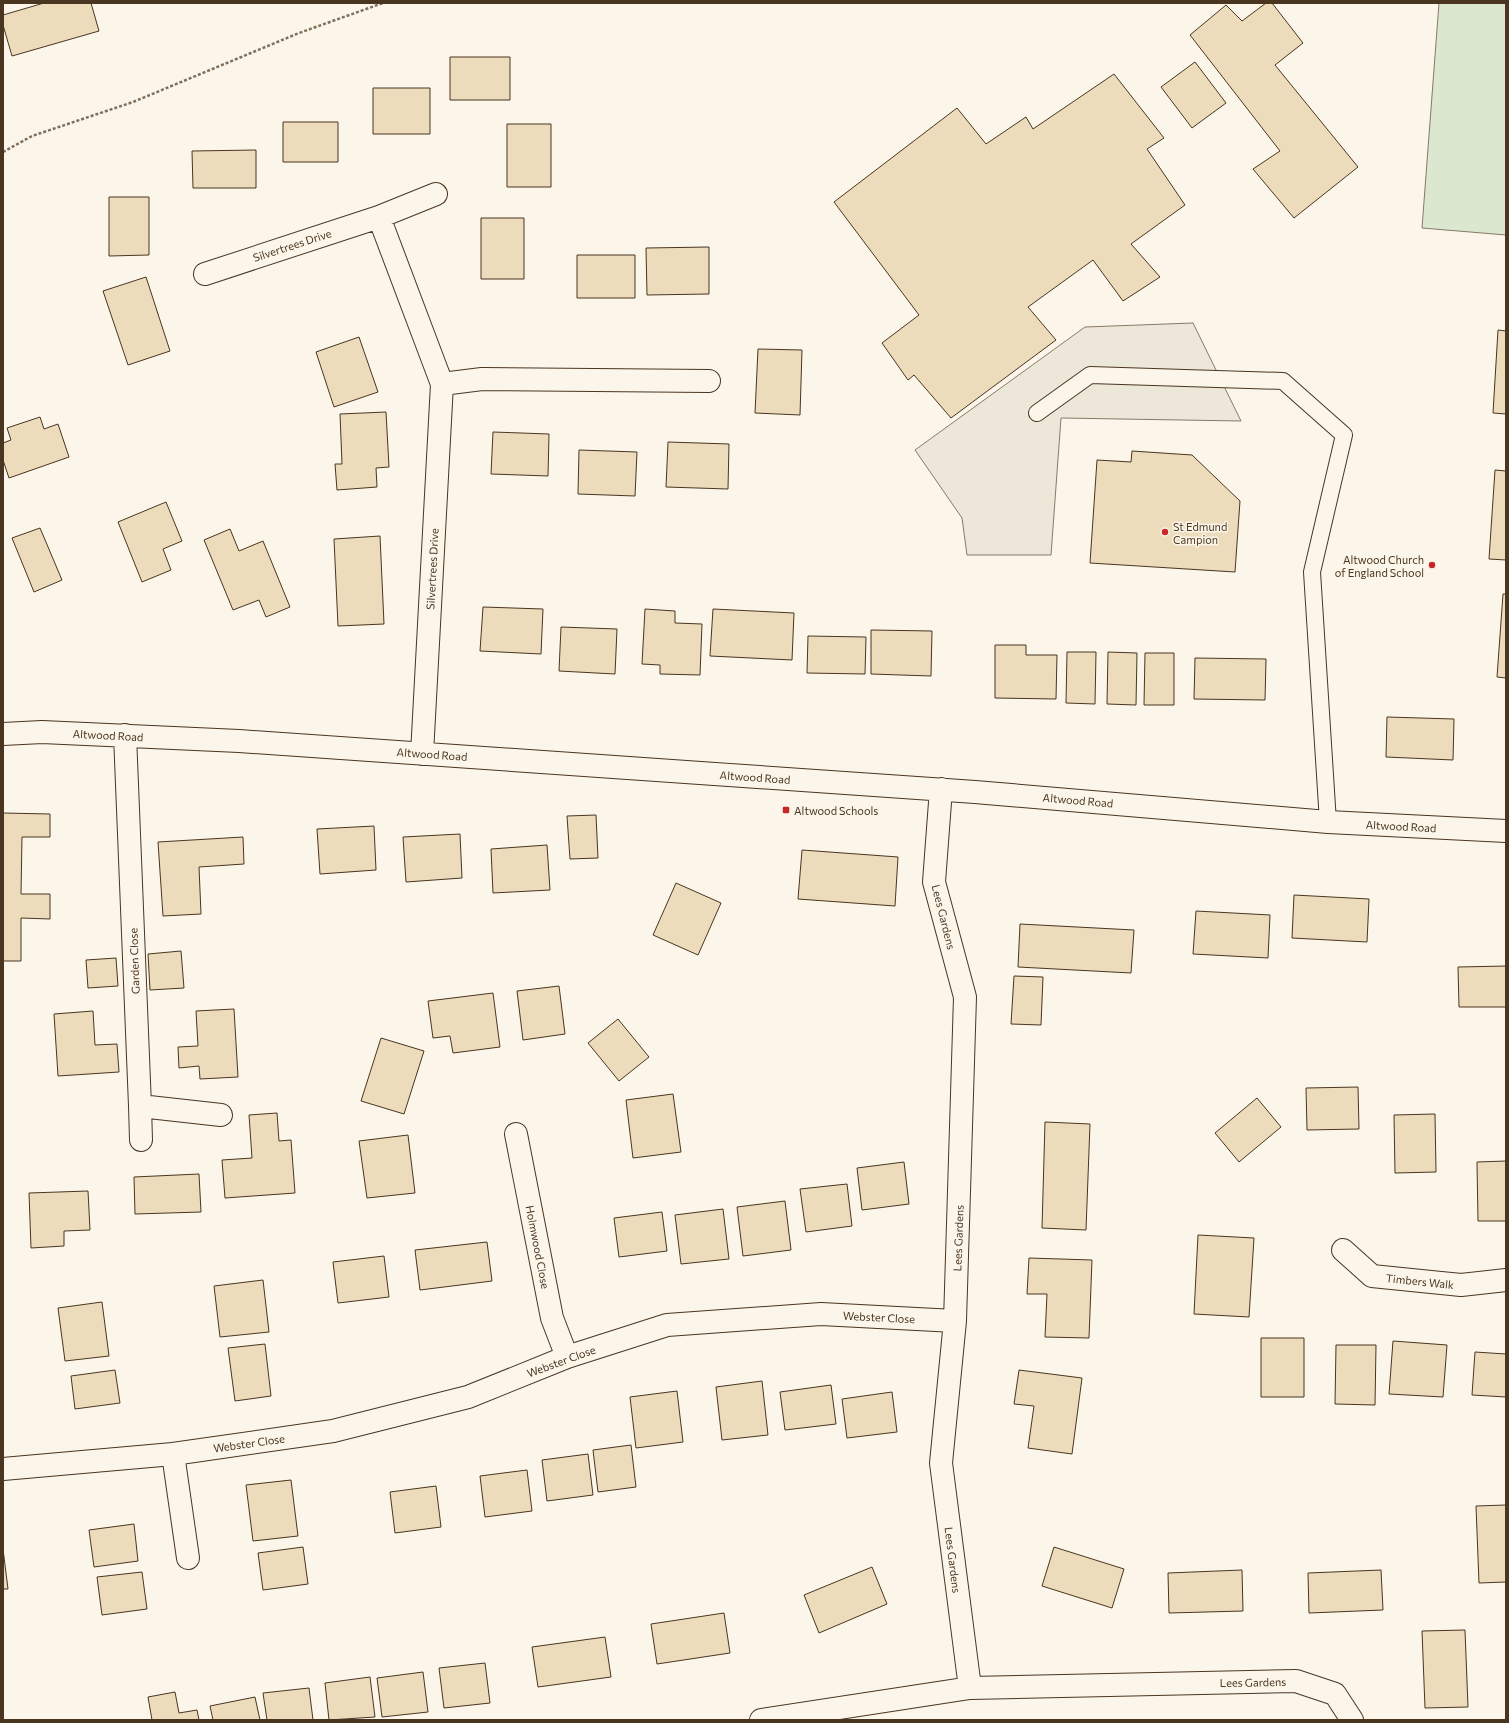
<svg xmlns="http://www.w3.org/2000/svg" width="1509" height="1723" font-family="Commissioner,sans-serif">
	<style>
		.green { fill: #dce7d0; stroke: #887966 }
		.parking { fill: #ede7d9; stroke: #887966 }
		.building { fill: #ecdcbc; stroke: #4a3520 }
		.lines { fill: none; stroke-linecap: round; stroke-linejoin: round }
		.lane-casing { stroke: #4a3520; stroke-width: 18 }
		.street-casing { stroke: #4a3520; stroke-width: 24 }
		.path { stroke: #7f6f5c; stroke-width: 2.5; stroke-dasharray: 3 2; stroke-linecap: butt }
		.lane { stroke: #fbf6e9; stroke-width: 16 }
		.street { stroke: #fbf6e9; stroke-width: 22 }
		.poi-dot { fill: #c62828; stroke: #fbf6e9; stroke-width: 1.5 }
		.labels { text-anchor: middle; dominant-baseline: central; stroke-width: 3; stroke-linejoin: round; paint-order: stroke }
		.street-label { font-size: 11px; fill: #4a3520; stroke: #fbf6e9 }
		.poi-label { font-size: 11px; fill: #4a3520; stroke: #fbf6e9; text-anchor: start }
	</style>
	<rect width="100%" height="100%" fill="#fbf6e9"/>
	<path class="green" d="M1439,3H1506V235L1422,228Z"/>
	<path class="parking" d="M1193,323L1241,421L1061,418L1051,555H967L962,518L915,450L1085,327Z"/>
	<path class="building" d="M44,3H91L99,31L12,56L3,25V15Z
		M1266,3H1272L1303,43L1275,65L1358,167L1294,218L1253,169L1280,151L1190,35L1226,5L1242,21Z
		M450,57H510V100H450Z
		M1195,62L1226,103L1192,128L1161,87Z
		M1114,74L1164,138L1147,149L1185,205L1131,244L1160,277L1123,301L1093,260L1028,307L1056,340L951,418L914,375L908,380L882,343L919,315L834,202L957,108L986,144L1026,117L1033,129Z
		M373,88H430V134H373Z
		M283,122H338V162H283Z
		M507,124H551V187H507Z
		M256,150V188H193L192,151Z
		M109,197H149V255L109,256Z
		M481,218H524V279H481Z
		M709,247V294L647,295L646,248Z
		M577,255H635V298H577Z
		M146,277L170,351L128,365L103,291Z
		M1498,330L1506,331V414L1493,413Z
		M359,337L378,392L334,407L316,352Z
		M758,349L802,350L800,415L755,413Z
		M386,412L389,467L376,468L377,487L337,490L335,464H342L340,414Z
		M40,417L44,429L58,424L69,457L9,478L3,460V443L11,440L7,428Z
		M493,432L549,434L548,476L491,474Z
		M668,442L729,444L728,489L666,487Z
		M579,450L637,452L635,496L578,494Z
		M1132,451L1192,455L1240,501L1235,572L1090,563L1097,460L1131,462Z
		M1495,470L1506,471V560L1489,559Z
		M166,502L182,541L163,549L171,570L142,582L118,522Z
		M40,528L62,580L34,592L12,538Z
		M230,529L239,551L263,541L290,607L266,617L259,600L233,610L204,540Z
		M380,536L384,624L338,626L334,539Z
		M1503,594H1506V678L1497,677Z
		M483,607L543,609L541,654L480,651Z
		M645,609L675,611V623L702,624L700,675L660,674V665L642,664Z
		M713,609L794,613L792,660L710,656Z
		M561,627L617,629L615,674L559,671Z
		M871,630L932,631L931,676L871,674Z
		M808,636L866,637L865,674L807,673Z
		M995,645H1026V655H1057L1056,699L995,698Z
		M1067,652H1096L1095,704L1066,703Z
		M1108,652L1137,653L1136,705L1107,704Z
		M1145,653H1174V705H1144Z
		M1195,658L1266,659L1265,700L1194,699Z
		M1387,717L1454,719L1453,760L1386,757Z
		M3,813L50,814V837H22L21,894H50V919L21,918V961H3Z
		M596,815L598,858L570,859L567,816Z
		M374,826L376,870L320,874L317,829Z
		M460,834L462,878L406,882L403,837Z
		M243,837L244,864L199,867L201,914L163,916L158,842Z
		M547,845L550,890L493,893L491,849Z
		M802,850L898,857L895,906L798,899Z
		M676,883L721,903L698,955L653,935Z
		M1294,895L1369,899L1367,942L1292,938Z
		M1196,911L1270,915L1268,958L1193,954Z
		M1020,924L1134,930L1131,973L1018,967Z
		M181,951L184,988L150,990L148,954Z
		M116,958L118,986L88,988L86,960Z
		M1506,966V1007H1459L1458,967Z
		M1014,976L1043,977L1041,1025L1011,1024Z
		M559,986L565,1034L523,1040L517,991Z
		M493,993L500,1047L453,1053L450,1036L433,1038L428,1001Z
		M234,1009L238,1077L200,1079L199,1066L179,1068L178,1047L198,1046L196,1011Z
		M93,1011L95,1045L117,1044L119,1072L58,1076L54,1014Z
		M618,1019L649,1057L619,1081L588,1043Z
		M381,1038L424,1051L404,1114L361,1101Z
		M1358,1087L1359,1129L1307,1130L1306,1088Z
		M673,1094L681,1152L633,1158L626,1100Z
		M1257,1098L1281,1127L1239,1162L1215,1133Z
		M277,1113L279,1141L291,1140L295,1193L225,1198L222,1160L252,1158L249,1115Z
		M1435,1114L1436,1172L1395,1173L1394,1115Z
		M1045,1122L1090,1124L1086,1230L1042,1228Z
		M408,1135L415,1193L367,1198L359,1141Z
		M1506,1161V1221H1478L1477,1162Z
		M904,1162L909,1204L862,1210L857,1168Z
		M199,1174L201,1212L135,1214L134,1177Z
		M847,1184L852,1226L806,1232L800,1189Z
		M88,1191L90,1230L64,1231V1246L31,1248L29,1193Z
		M785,1201L791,1250L743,1256L737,1207Z
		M723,1209L729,1259L681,1264L675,1215Z
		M662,1212L667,1251L619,1257L614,1218Z
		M1198,1235L1254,1238L1249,1317L1194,1314Z
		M487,1242L492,1281L420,1290L415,1250Z
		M384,1256L389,1297L338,1303L333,1262Z
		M1029,1258L1092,1260L1089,1338L1045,1337L1047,1294H1027Z
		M263,1280L269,1332L220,1337L214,1286Z
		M102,1302L109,1356L65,1361L58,1308Z
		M1261,1338H1304V1397H1261Z
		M1393,1341L1447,1345L1443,1397L1389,1394Z
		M265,1344L271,1396L235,1401L228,1348Z
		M1336,1345H1376L1375,1405L1335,1404Z
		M1475,1352L1506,1354V1397L1472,1395Z
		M115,1370L120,1403L75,1409L71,1376Z
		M1019,1370L1082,1378L1072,1454L1028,1448L1034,1406L1014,1404Z
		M762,1381L768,1435L722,1440L716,1387Z
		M831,1385L836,1424L785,1430L780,1392Z
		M677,1391L683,1442L636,1448L630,1397Z
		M892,1392L897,1432L847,1438L842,1399Z
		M631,1445L636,1487L598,1492L593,1450Z
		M588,1454L593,1495L547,1501L542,1460Z
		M527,1470L532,1511L485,1517L480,1476Z
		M291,1480L298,1536L253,1541L246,1485Z
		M436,1486L441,1527L395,1533L390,1492Z
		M1506,1505V1582L1479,1583L1476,1506Z
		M134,1524L138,1561L94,1567L89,1530Z
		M303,1547L308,1584L263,1590L258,1553Z
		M1054,1547L1124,1569L1112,1608L1042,1586Z
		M3,1549L8,1589H3Z
		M872,1567L887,1604L819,1633L804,1595Z
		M1242,1570L1243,1611L1169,1613L1168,1573Z
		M1381,1570L1383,1610L1309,1613L1308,1573Z
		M142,1572L147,1609L102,1615L97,1577Z
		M724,1613L730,1653L657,1664L651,1624Z
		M1465,1630L1468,1707L1425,1708L1422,1631Z
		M605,1637L611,1677L538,1687L532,1647Z
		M485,1663L490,1703L444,1708L439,1668Z
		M423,1672L428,1712L382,1717L377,1678Z
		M370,1677L375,1717L329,1720L325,1683Z
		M309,1688L313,1720H267L263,1693Z
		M175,1692L179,1713L197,1710L199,1720H152L148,1697Z
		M255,1697L260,1720H213L210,1706Z"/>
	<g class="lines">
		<g class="lane-casing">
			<path id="lane" d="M1037,413L1090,375L1283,381L1344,435L1312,572L1328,822"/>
		</g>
		<g class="street-casing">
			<path id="street" d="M379,217L442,384L422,754
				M205,274L379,217L436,194
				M442,384L482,379L709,381
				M3,734L42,732L239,741L975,792L1328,822L1506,831
				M125,735L140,1106L221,1115
				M941,789L934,882L965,997L955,1321L941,1463L970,1688
				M140,1106L141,1140
				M516,1134L552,1318L567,1357
				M1343,1250L1372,1276L1461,1285L1506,1280
				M173,1454L188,1558
				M3,1469L173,1454L333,1431L468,1397L567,1357L667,1325L821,1314L955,1321
				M761,1720L970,1688L1296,1681L1335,1694L1352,1720"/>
		</g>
		<path class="path" d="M3,152L32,136L133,102L299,33L383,3"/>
		<use href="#lane" class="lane"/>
		<use href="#street" class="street"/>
	</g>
	<g class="poi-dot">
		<circle cx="1165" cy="532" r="4"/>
		<circle cx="1432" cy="565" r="4"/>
		<rect x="782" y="806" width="8" height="8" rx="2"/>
	</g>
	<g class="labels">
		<g class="street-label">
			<text transform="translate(292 245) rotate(-18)">Silvertrees Drive</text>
			<text transform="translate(432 569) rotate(-87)">Silvertrees Drive</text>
			<text transform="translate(108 735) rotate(3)">Altwood Road</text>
			<text transform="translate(432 754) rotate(4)">Altwood Road</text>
			<text transform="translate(755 777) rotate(4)">Altwood Road</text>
			<text transform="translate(1078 800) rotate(5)">Altwood Road</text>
			<text transform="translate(1401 826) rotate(3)">Altwood Road</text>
			<text transform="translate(944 917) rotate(76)">Lees Gardens</text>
			<text transform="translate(134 961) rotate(-92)">Garden Close</text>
			<text transform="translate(958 1238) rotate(-88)">Lees Gardens</text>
			<text transform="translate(538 1247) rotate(79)">Holmwood Close</text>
			<text transform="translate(1420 1281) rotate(6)">Timbers Walk</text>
			<text transform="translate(879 1317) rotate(3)">Webster Close</text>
			<text transform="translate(561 1361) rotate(-20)">Webster Close</text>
			<text transform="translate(249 1443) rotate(-8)">Webster Close</text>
			<text transform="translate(953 1560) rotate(83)">Lees Gardens</text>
			<text transform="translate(1253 1682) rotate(-1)">Lees Gardens</text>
		</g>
		<g class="poi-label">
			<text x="1173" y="526">St Edmund<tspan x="1173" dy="13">Campion</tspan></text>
			<text x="1424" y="559" text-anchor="end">Altwood Church<tspan x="1424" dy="13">of England School</tspan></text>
			<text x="794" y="810">Altwood Schools</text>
		</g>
	</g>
	<rect width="1509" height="1723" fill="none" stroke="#4a3520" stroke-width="8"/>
</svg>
